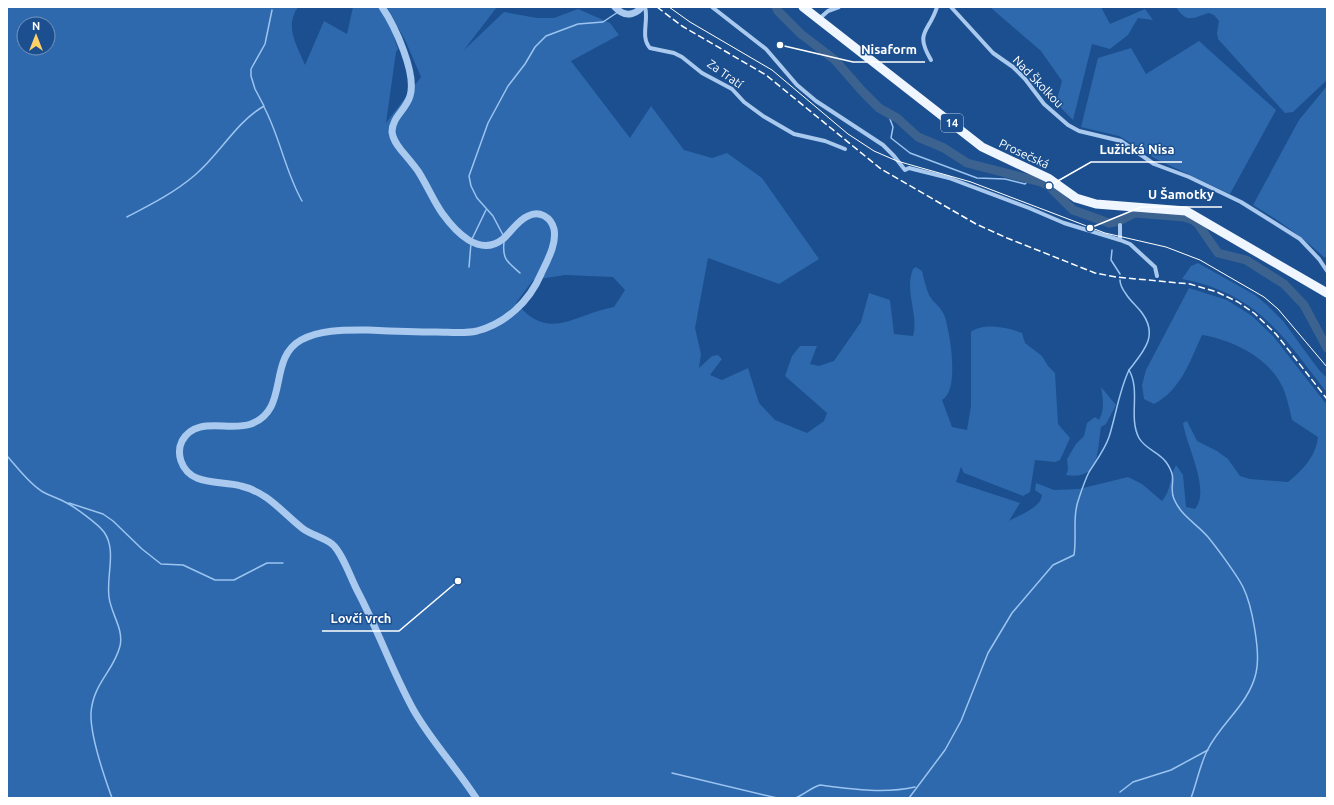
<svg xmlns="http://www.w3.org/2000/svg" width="1334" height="805" viewBox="0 0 1334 805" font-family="Ubuntu,sans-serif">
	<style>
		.green { fill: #2e69ad; fill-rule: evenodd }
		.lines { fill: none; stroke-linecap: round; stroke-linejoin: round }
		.stream { stroke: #9cc4f0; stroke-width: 1.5 }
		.river { stroke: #3c6290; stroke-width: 9 }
		.minor { stroke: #a9c9ee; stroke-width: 4 }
		.tertiary { stroke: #a9c9ee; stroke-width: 7 }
		.primary { stroke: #f0f6ff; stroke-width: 9 }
		.tram { stroke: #fff; stroke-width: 1 }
		.rail { stroke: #fff; stroke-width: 1.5; stroke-dasharray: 7 3; stroke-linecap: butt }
		.labels { text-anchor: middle; stroke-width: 3; stroke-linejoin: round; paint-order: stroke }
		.shield { fill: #1b4f8f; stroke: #bbcadd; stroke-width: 1 }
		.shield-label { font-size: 11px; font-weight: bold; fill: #fff }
		.street-label { font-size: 12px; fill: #fff; stroke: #1b4f8f }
		.leader { fill: none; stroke: #fff; stroke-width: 1.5 }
		.callout-dot { fill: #fff; stroke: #1b4f8f; stroke-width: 1.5 }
		.callout-label { font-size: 13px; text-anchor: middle; font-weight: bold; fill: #fff; stroke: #1b4f8f; stroke-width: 3; stroke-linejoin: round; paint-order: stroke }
	</style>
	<rect width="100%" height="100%" fill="#1b4f8f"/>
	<g class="green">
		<path d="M 7,7 L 298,7 C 284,27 297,45 305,65 L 324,21 L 347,34 L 353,7 L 378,7 L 389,22 L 398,49 L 396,52 L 386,123 L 421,77 L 406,42 L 387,7 L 497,7 L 464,50 L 504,12 L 537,18 L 554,18 L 578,9 L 610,23 L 619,35 L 571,61 L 630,138 L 651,106 L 684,150 L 712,158 L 727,153 L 762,178 L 819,259 L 779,284 L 708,258 L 695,328 L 701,354 L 699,368 L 712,356 L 718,355 L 722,359 L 710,375 L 722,380 L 748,368 L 759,403 L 775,420 L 807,433 L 824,421 L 827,413 L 785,376 L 792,356 L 800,346 L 817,346 L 810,364 L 819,366 L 834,361 L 861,322 L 869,293 L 890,300 L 894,334 L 913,336 C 919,315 904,291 913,269 L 916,267 L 922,271 C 924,279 926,288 929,295 C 934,304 941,306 945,317 C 950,334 960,390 942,400 L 952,427 L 967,430 L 971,406 L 971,332 C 984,322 1009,328 1022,333 L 1025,343 L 1042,356 L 1048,366 L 1055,373 L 1058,424 L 1070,438 L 1060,460 L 1055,462 L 1035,460 L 1030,492 L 1023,496 L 964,473 L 961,467 L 956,482 L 1020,503 L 1009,521 C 1019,515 1041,508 1042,495 L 1035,490 L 1036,483 L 1054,490 L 1079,489 L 1128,477 L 1142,484 L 1162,501 C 1172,489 1169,478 1176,465 L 1183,475 L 1186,507 L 1195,509 C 1211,490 1186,445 1183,423 L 1187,421 L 1197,441 L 1217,451 L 1228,459 L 1240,476 L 1250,479 L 1288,482 C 1303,470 1316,456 1318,437 L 1292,420 C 1290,411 1288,402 1285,393 C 1274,360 1234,340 1202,335 C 1190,361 1181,390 1154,404 L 1144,399 L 1142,385 L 1146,370 L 1189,288 L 1227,300 L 1252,316 L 1273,336 L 1327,405 L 1327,798 L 7,798 ZM 24,24 L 48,24 L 48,48 L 24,48 ZM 565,275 L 613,277 L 625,290 L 614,307 C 574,314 550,343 516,303 L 533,280 Z"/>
		<path d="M 990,7 L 1101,7 L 1110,24 L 1145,9 L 1153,20 L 1138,18 L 1128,35 L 1110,49 L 1092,44 L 1073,120 L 1056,103 L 1062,81 L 1041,51 Z"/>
		<path d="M 1176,7 L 1327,7 L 1327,80 L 1293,112 L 1285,113 L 1218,39 L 1217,33 L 1219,21 L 1214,15 L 1209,13 C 1194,17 1187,25 1176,7 Z"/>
		<path d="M 1199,41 L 1276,110 L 1230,194 L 1156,159 L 1119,136 L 1081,127 L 1098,58 L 1131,48 L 1146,74 Z"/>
		<path d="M 1327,86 L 1327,256 L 1325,258 C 1302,237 1280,221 1253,205 L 1299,120 Z"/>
		<path d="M 1198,263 L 1255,295 L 1267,305 L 1283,321 L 1319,370 L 1327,378 L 1327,393 C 1283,336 1257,293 1182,279 L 1191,266 Z"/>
		<path d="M 1101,387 L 1116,405 L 1106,424 L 1101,427 C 1097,449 1101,481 1066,475 L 1068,470 L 1067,459 L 1076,444 L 1084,436 L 1087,423 L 1095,417 L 1099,420 C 1105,409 1103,399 1101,387 Z"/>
	</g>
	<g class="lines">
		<g class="stream">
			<path d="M 264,107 C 280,137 285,171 302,201"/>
			<path d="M 888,114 L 893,127 L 891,138 L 910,153 L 977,178 L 1005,179 L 1025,184 L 1029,179"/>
			<path d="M 127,217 C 150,205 174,193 195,175 C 220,154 235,123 264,106 L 255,89 L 251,76 L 251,69 L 265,44 L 272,10"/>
			<path d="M 503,235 L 493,216 L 477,198 L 471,186 L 469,176 L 488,123 L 508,86 L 525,64 L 535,47 L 546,36 L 578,24 L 603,22 L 618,12"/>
			<path d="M 472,239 L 486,210"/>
			<path d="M 504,242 C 502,260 508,262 520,273"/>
			<path d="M 1112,250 L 1111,260 L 1120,274"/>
			<path d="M 469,267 L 471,243"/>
			<path d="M 1120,280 C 1120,286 1123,290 1126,294 C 1131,302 1137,306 1142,313 C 1159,336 1143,352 1129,370 C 1141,391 1128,417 1139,438 C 1145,449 1159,452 1166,462 C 1179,480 1168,485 1174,499 C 1181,516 1197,524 1208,537 C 1217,548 1237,575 1243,587 C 1252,605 1261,653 1256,673 C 1249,704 1222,722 1208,749 C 1200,764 1197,782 1191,798"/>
			<path d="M 7,456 C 18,468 29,484 43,492 C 50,496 58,498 65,502 C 75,507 98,524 104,532 C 117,550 106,576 109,597 C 111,614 124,629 120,646 C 114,671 93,683 91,713 C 90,736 104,776 112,798"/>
			<path d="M 69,503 L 103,514 L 113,521 L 142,549 L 161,564 L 183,565 L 215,580 L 234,580 L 267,563 L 283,563"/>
			<path d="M 672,773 L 777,798"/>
			<path d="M 1120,792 L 1133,782 L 1171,770 L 1208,750"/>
			<path d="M 795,798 C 804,795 810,788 820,785 C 851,789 884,794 915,787"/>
			<path d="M 909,798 L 945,750 L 961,721 L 988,653 L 1012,613 L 1053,565 L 1074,555 C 1077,536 1072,517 1079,498 C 1082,489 1085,480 1089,472 C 1096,461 1105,449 1109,437 C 1116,415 1119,391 1129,370"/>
		</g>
		<path class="river" d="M 776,7 L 778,11 L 801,34 L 835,60 L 862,91 L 879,108 L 897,118 L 918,137 L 944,148 L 967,163 L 1041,182 L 1049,186 L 1073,210 L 1109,223 L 1119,221 L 1135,213 L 1184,217 L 1193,220 L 1198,224 L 1218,253 L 1246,260 L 1284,284 L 1304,305 L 1327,348"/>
		<g class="minor">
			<path d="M 645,7 C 649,20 640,37 650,48 L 674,53 L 682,57 L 702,73 L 732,89 L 744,102 L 763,116 L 794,134 L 825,141 L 845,149"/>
			<path d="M 712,7 L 766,49 L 797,85 L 816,101 L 883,145 L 894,156 L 905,170 L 909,168 L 949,178 L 1029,208 L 1064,223 L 1120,240 L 1130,244 L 1155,267 L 1157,276"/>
			<path d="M 951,7 L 993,53 L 1013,67 L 1025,79 L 1044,104 L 1068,125 L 1079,131 L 1121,141 L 1154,164 L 1189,177 L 1241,202 L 1300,239 L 1319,259 L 1327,271"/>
			<path d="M 819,19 L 828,11 L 839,7"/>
			<path d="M 931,60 C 914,31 929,33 937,7"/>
			<path d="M 1120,225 L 1120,240"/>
		</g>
		<g class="tertiary">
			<path d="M 382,7 C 395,26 417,74 410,96 C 406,110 392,117 392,132 C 393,140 397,145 401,150 C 407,157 413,164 418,171 C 427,185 433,200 442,213 C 455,231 479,258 503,239 C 511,232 518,220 528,216 C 539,210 551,217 554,229 C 557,244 547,261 541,274 C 529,302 506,323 477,331 C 464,334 449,332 436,332 C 413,332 390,331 368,330 C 346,330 321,329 301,340 C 267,359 290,410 251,424 C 229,432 196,415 182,441 C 179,447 179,455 181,461 C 190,487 220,480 241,486 C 267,492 282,512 302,528 C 311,535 323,537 332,544 C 342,552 351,579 358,592 C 378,630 392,671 413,709 C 431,741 456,767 476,798"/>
			<path d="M 615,7 C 623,16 633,17 642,7"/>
		</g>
		<path class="primary" d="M 803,7 L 982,147 L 1048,178 L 1076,198 L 1096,204 L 1186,211 L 1327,293"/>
		<path class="tram" d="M 669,7 L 690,22 L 772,70 L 848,134 L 874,151 L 897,161 L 971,182 L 1105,233 L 1166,247 L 1200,260 L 1264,297 L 1278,309 L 1327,367"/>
		<path class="rail" d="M 657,7 L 682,26 L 766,75 L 881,169 L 976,224 L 1007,238 L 1095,273 L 1116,277 L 1190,284 L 1217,292 L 1238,302 L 1254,313 L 1276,334 L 1327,399"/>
	</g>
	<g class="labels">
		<rect class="shield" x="941" y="114" width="22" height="18" rx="3"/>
		<g class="shield-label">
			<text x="952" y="127">14</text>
		</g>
		<g class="street-label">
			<text transform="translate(725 74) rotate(35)" y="4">Za Tratí</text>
			<text transform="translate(1038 82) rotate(46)" y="4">Nad Školkou</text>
			<text transform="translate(1024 154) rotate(25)" y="4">Prosečská</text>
		</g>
	</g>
	<path class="leader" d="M780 45L853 62H925M1049 186L1091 162H1182M1090 228L1141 207H1222M458 581L399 631H322"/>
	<g class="callout-dot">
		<circle cx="780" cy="45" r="4"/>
		<circle cx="1049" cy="186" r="4"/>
		<circle cx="1090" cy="228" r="4"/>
		<circle cx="458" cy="581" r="4"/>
	</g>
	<g class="callout-label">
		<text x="889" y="54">Nisaform</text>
		<text x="1137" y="154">Lužická Nisa</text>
		<text x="1181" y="199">U Šamotky</text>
		<text x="361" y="623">Lovčí vrch</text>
	</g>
	<rect width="1334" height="805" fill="none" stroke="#ffffff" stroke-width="16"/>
	<g transform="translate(36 36)"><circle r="19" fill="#1b4f8f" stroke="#7695bc"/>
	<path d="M0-3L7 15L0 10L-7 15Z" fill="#ffd166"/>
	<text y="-6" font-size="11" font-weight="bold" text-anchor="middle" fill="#ffffff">N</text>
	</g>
</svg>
